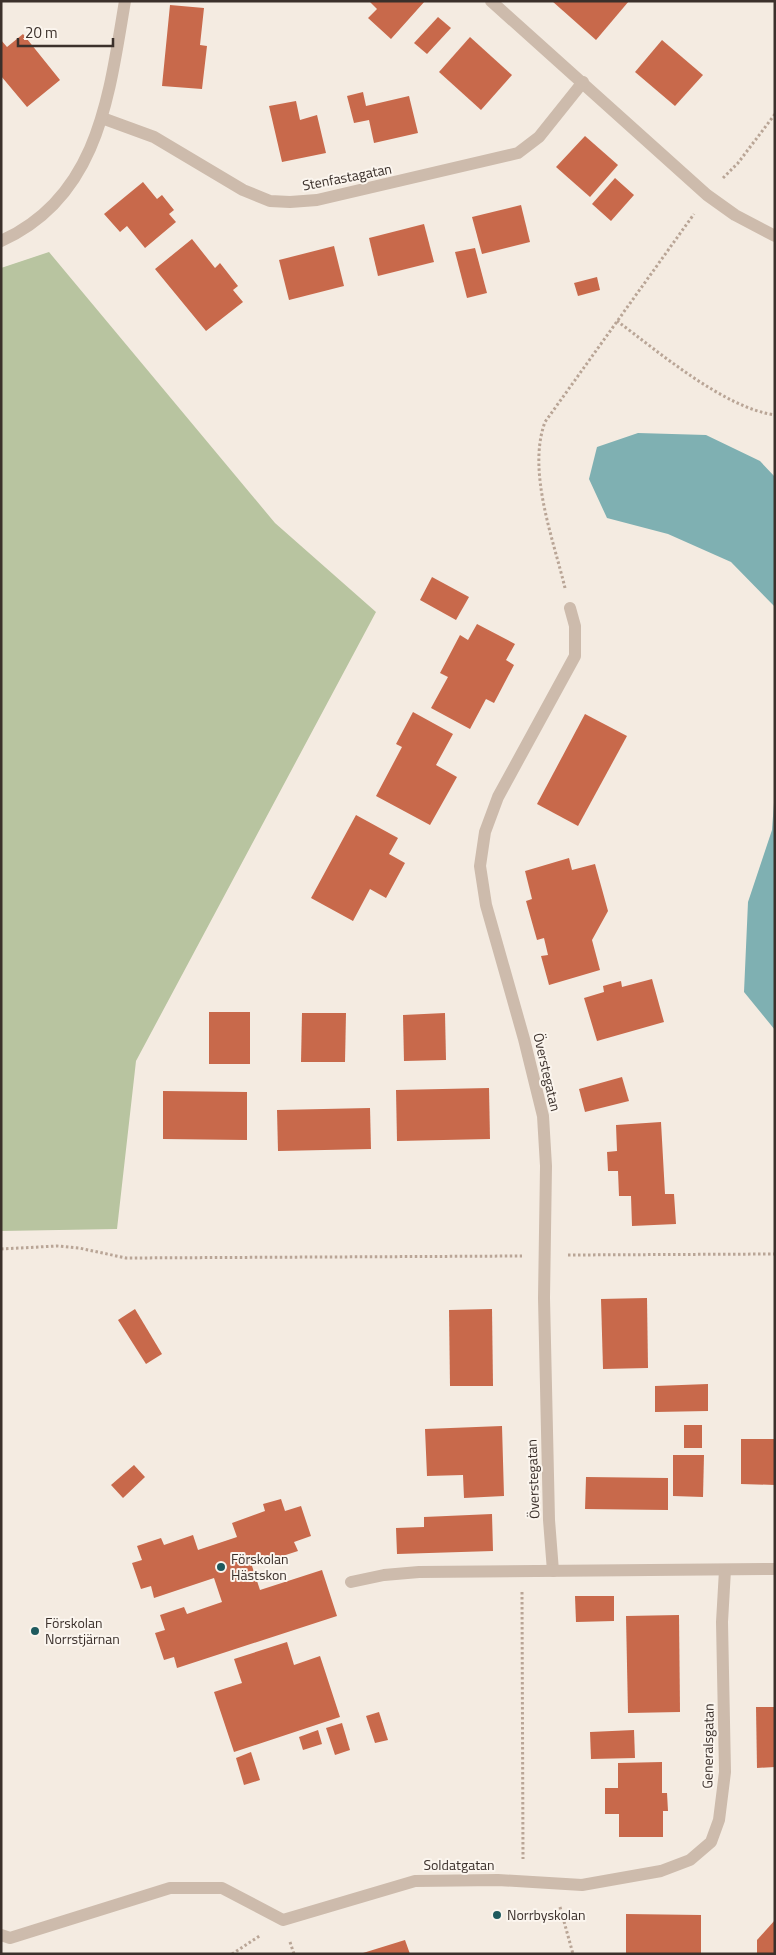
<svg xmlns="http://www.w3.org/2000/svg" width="776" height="1955" viewBox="0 0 776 1955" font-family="'Titillium Web',sans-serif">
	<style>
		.green { fill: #b8c4a0 }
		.water { fill: #7fb0b2 }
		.building { fill: #c8694b }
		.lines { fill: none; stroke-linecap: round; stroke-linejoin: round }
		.path { stroke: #b9a596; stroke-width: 3; stroke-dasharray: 2.5 2.5; stroke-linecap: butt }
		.minor { stroke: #cdbbac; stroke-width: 12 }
		.poi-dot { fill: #1f5a5e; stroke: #fbf5ee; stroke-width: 2 }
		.labels { text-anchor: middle; stroke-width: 4; stroke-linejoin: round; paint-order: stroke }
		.street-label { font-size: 14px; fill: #3b302b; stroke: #fbf5ee }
		.poi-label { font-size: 14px; fill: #3b302b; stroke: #fbf5ee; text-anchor: start }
	</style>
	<rect width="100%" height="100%" fill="#f4ebe1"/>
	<path class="green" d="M 49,252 L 275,523 L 376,612 L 136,1061 L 117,1229 L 1,1231 L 1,268 Z"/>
	<g class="water">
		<path d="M 638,433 L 706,435 L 760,461 L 775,477 L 775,607 L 731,562 L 668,534 L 607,518 L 589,479 L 597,447 Z"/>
		<path d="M 775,789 L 775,1030 L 744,992 L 748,902 L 772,830 Z"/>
	</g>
	<g class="building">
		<path d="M 369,1 L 425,1 L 391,39 L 368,18 L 377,9 Z"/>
		<path d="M 552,1 L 629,1 L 596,40 Z"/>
		<path d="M 170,5 L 204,8 L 200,45 L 207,46 L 202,89 L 162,86 Z"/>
		<path d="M 438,17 L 451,28 L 427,54 L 414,43 Z"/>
		<path d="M 23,34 L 60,80 L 27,107 L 1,76 L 1,40 L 7,47 Z"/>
		<path d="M 470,37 L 512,75 L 481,110 L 439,72 Z"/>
		<path d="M 662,40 L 703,75 L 675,106 L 635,72 Z"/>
		<path d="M 363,92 L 366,106 L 409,96 L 418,133 L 374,143 L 369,120 L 354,123 L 347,96 Z"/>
		<path d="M 296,101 L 300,120 L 317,115 L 326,153 L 282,162 L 269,106 Z"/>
		<path d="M 585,136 L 618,165 L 590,197 L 556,167 Z"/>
		<path d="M 615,178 L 634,195 L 611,221 L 592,204 Z"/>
		<path d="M 143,182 L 157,199 L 162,195 L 174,210 L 169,214 L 176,222 L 145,248 L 127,226 L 120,232 L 104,214 Z"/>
		<path d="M 521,205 L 530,242 L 482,254 L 472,217 Z"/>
		<path d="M 424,224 L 434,262 L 378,276 L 369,238 Z"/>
		<path d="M 192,239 L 215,268 L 220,263 L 238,286 L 233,290 L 243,302 L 206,331 L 155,269 Z"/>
		<path d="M 334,246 L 344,286 L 289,300 L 279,260 Z"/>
		<path d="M 475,248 L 487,293 L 467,298 L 455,252 Z"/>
		<path d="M 597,277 L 600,290 L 578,296 L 574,283 Z"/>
		<path d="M 432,577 L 469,597 L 456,620 L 420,600 Z"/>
		<path d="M 477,624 L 515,644 L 506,660 L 514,665 L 494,703 L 486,699 L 470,729 L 431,708 L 448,677 L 440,673 L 460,635 L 468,640 Z"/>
		<path d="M 413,712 L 453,734 L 436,765 L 457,777 L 430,825 L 376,796 L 402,747 L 396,744 Z"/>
		<path d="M 585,714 L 627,736 L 578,826 L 537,804 Z"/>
		<path d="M 356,815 L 398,838 L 389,854 L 405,863 L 386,898 L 370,889 L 353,921 L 311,898 Z"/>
		<path d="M 569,858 L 572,870 L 595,864 L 608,911 L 592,940 L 600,970 L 549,985 L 541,956 L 548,955 L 544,938 L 537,940 L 526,901 L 532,899 L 525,871 Z"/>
		<path d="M 652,979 L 664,1022 L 597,1041 L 584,998 L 604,992 L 603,986 L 621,981 L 622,987 Z"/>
		<rect x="209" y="1012" width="41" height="52"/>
		<path d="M 302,1013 L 346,1013 L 345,1062 L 301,1062 Z"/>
		<path d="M 445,1013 L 446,1060 L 404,1061 L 403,1015 Z"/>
		<path d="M 622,1077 L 629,1101 L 585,1112 L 579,1089 Z"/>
		<path d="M 489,1088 L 490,1139 L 397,1141 L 396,1090 Z"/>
		<path d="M 163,1091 L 247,1092 L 247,1140 L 163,1139 Z"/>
		<path d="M 370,1108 L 371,1149 L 278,1151 L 277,1110 Z"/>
		<path d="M 661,1122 L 665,1194 L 674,1194 L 676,1224 L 632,1226 L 631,1196 L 619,1196 L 618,1171 L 608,1171 L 607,1152 L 617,1151 L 616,1125 Z"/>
		<path d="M 647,1298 L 648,1368 L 603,1369 L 601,1299 Z"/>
		<path d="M 135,1309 L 162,1354 L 146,1364 L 118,1320 Z"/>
		<path d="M 492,1309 L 493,1386 L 450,1386 L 449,1310 Z"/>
		<path d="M 708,1384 L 708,1411 L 655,1412 L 655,1386 Z"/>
		<rect x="684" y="1425" width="18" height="23"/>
		<path d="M 502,1426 L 504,1496 L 464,1498 L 463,1475 L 427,1476 L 425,1429 Z"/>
		<path d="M 741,1439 L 775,1439 L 775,1485 L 741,1484 Z"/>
		<path d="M 673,1455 L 704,1455 L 703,1497 L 673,1496 Z"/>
		<path d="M 134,1465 L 145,1477 L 123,1498 L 111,1485 Z"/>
		<path d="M 586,1477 L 668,1478 L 668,1510 L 585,1509 Z"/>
		<path d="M 281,1499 L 285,1511 L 301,1506 L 311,1536 L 294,1542 L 298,1551 L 252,1566 L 260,1590 L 322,1570 L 337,1616 L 177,1668 L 174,1657 L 164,1660 L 155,1633 L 165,1630 L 160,1615 L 184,1607 L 187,1614 L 222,1602 L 214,1578 L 154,1598 L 151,1586 L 141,1589 L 132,1563 L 142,1560 L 137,1546 L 161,1538 L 164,1545 L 193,1535 L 198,1550 L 237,1537 L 232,1523 L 265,1511 L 263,1504 Z"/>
		<path d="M 492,1514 L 493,1551 L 397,1554 L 396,1528 L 424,1527 L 424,1517 Z"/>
		<path d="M 575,1596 L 614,1596 L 614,1621 L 576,1622 Z"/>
		<path d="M 679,1615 L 680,1712 L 628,1713 L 626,1616 Z"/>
		<path d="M 287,1642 L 294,1665 L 320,1656 L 340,1717 L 234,1752 L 214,1692 L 242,1683 L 234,1659 Z"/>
		<path d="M 756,1707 L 775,1707 L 775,1767 L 757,1768 Z"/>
		<path d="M 379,1712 L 388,1740 L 375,1743 L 366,1716 Z"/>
		<path d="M 342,1723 L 350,1750 L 335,1755 L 326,1728 Z"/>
		<path d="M 318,1730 L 322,1744 L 303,1750 L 299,1737 Z"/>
		<path d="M 634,1730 L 635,1758 L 591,1759 L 590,1732 Z"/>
		<path d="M 251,1752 L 260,1780 L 244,1785 L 236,1758 Z"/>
		<path d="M 662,1762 L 662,1793 L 667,1793 L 668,1811 L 663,1811 L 663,1837 L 619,1837 L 619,1814 L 605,1814 L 605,1788 L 618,1788 L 618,1763 Z"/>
		<path d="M 626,1914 L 701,1915 L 701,1954 L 626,1954 Z"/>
		<path d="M 775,1920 L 775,1954 L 757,1954 L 757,1940 Z"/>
		<path d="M 405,1940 L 410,1954 L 363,1954 L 363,1953 Z"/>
	</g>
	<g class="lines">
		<g class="path">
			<path d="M 723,178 L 738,163 L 775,114"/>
			<path d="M 617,321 C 659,352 724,408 775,415"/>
			<path d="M 565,588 C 553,538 527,471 545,422 L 694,214"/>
			<path d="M 1,1249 L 57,1246 L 79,1248 L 126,1258 L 522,1256"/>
			<path d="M 568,1255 L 775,1254"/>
			<path d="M 522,1592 L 523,1859"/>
			<path d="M 560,1907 L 573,1954"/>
			<path d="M 290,1942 L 294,1954"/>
			<path d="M 232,1954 L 261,1935"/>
		</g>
		<g class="minor">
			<path d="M 491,1 L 707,195 L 735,215 L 775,236"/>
			<path d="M 102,118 L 154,137 L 243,190 L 270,201 L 290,202 L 317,200 L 518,153 L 539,137 L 583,82"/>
			<path d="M 1,241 C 99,197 109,95 125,1"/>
			<path d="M 553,1571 L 549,1520 L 544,1298 L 546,1166 L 543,1116 L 524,1039 L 486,905 L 480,866 L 485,832 L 498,797 L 575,656 L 575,626 L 570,608"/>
			<path d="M 351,1582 L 384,1575 L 419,1572 L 775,1569"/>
			<path d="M 1,1935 L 10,1938 L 170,1888 L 222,1888 L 283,1920 L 415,1881 L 498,1880 L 582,1885 L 661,1871 L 690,1860 L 711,1842 L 719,1820 L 725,1772 L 722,1622 L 725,1570"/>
		</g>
	</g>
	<g class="poi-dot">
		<circle cx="221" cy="1567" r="5"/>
		<circle cx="35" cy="1631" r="5"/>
		<circle cx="497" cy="1915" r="5"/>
	</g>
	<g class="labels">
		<g class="street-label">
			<text transform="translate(347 177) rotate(-11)" y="5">Stenfastagatan</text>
			<text transform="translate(547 1072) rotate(77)" y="5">Överstegatan</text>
			<text transform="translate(533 1479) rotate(-92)" y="5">Överstegatan</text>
			<text transform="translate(708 1746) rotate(-89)" y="5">Generalsgatan</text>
			<text x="459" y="1870">Soldatgatan</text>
		</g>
		<g class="poi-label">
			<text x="231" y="1564">Förskolan<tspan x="231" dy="16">Hästskon</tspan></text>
			<text x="45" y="1628">Förskolan<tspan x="45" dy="16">Norrstjärnan</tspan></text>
			<text x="507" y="1920">Norrbyskolan</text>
		</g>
	</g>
	<rect width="776" height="1955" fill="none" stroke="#3b302b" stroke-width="5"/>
	<path d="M18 38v8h95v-8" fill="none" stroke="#3b302b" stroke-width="2.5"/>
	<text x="25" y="38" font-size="15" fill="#3b302b" stroke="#fbf5ee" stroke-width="4" paint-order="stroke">20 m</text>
</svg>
